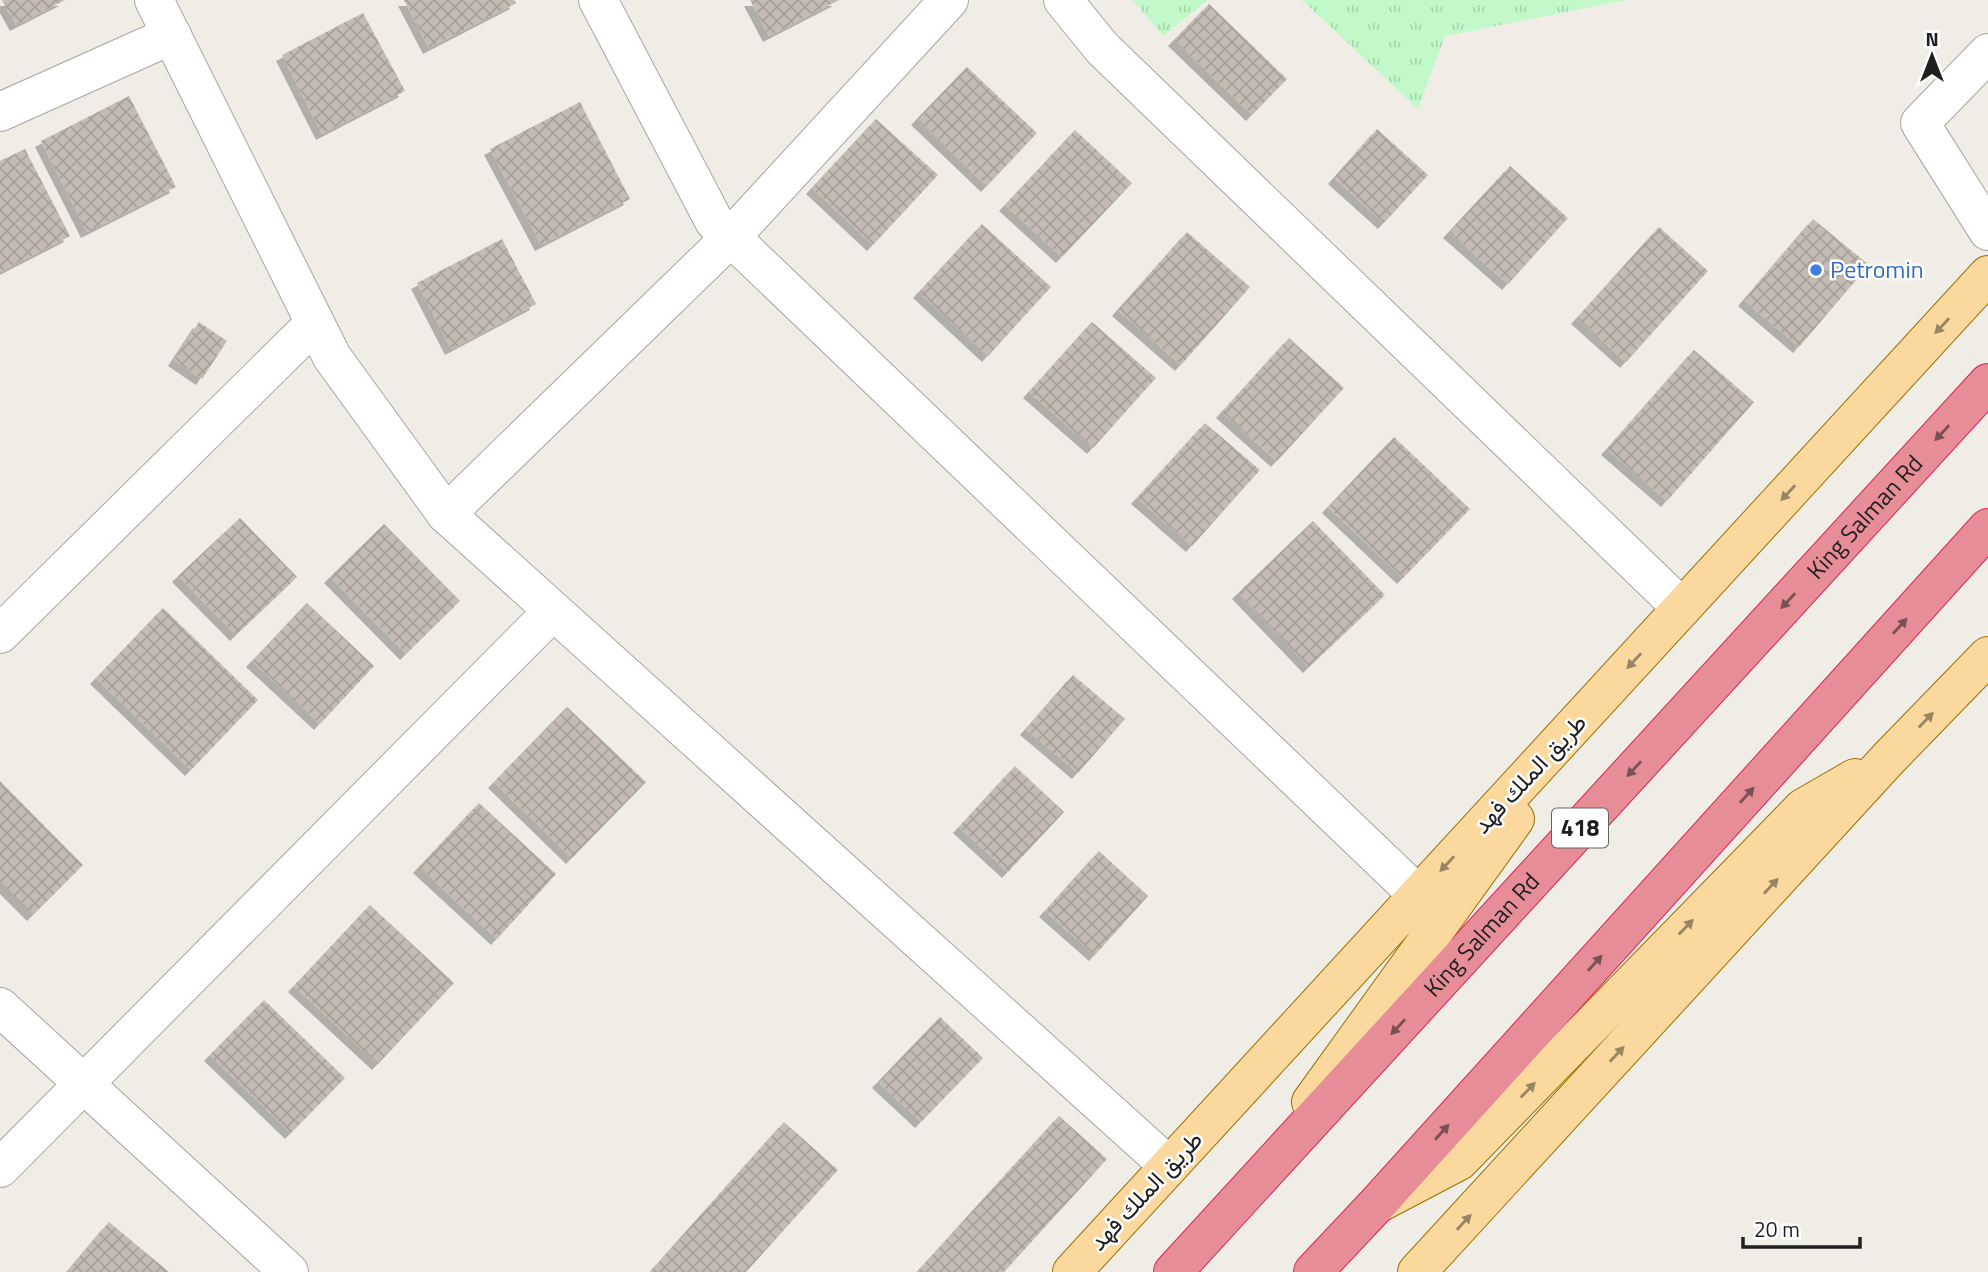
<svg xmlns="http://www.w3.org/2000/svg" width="1988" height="1272" viewBox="0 0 1988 1272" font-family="'Titillium Web',Vazirmatn,sans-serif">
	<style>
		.park { fill: url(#park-tufts) }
		.building { fill: url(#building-cross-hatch); filter: url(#shadow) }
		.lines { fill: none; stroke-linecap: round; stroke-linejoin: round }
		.minor-casing { stroke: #a6a6a6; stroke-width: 40 }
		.major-casing { stroke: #997101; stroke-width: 40 }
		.highway-casing { stroke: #da2557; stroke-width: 40 }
		.minor { stroke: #fff; stroke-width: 38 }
		.major { stroke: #fbd99e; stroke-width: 38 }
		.highway { stroke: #e68d97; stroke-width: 38 }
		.oneway { fill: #988565 }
		.oneway2 { fill: #795055 }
		.shop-dot { fill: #3f7fe0; stroke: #fff; stroke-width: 2.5 }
		.labels { text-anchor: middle; stroke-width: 5; stroke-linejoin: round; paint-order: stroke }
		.shield { fill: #fff; stroke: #626262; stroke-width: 2 }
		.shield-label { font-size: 23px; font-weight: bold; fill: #1f1f1f }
		.shop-label { font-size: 24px; fill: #366cbe; stroke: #fff; text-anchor: start }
		.street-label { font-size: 24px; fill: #1f1f1f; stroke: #fff }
	</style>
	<defs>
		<pattern id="park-tufts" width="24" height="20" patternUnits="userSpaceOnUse" patternTransform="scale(1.75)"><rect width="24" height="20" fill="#c2f9ca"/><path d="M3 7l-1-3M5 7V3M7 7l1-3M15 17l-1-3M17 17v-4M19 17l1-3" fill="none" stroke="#a6d5ad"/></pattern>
		<pattern id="building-cross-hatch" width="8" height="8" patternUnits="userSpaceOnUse" patternTransform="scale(1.75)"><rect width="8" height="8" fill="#c4bcb4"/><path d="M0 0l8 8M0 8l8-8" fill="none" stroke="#a8a19a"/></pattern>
		<filter id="shadow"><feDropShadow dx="-6" dy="6" stdDeviation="0" flood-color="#0004"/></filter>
	</defs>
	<rect width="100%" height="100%" fill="#efede5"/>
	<g class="park">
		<path d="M 1133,0 L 1208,0 L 1163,36 Z"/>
		<path d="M 1302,0 L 1627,0 L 1445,36 L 1418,109 Z"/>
	</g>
	<g class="building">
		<path d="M 2,0 L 65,0 L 16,25 Z"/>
		<path d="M 404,0 L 514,0 L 516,3 L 429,48 Z"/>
		<path d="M 750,0 L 839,0 L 769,36 Z"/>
		<path d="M 1209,4 L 1287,79 L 1252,115 L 1174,40 Z"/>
		<path d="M 363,13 L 405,91 L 322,134 L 282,55 Z"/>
		<path d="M 967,67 L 1037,133 L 987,186 L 917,119 Z"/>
		<path d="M 129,96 L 176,187 L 87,232 L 41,141 Z"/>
		<path d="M 580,102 L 630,199 L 541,245 L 490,149 Z"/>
		<path d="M 876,119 L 938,175 L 873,245 L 812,188 Z"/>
		<path d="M 1377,129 L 1428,175 L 1384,223 L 1334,178 Z"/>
		<path d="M 1075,130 L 1132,183 L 1062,257 L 1005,205 Z"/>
		<path d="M 25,149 L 70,236 L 0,272 L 0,161 Z"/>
		<path d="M 1510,166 L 1568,218 L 1508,284 L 1449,232 Z"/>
		<path d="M 1813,219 L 1869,265 L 1799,347 L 1744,300 Z"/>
		<path d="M 982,224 L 1051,287 L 988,356 L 919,292 Z"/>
		<path d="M 1659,227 L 1708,271 L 1626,362 L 1577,318 Z"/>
		<path d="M 1187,232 L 1250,287 L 1181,365 L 1118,310 Z"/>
		<path d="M 502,239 L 536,304 L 451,349 L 417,283 Z"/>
		<path d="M 199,322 L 227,341 L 202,379 L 174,360 Z"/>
		<path d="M 1092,322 L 1156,378 L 1093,448 L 1029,392 Z"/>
		<path d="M 1289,338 L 1344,388 L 1277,461 L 1222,412 Z"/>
		<path d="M 1694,350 L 1754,402 L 1667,501 L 1607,449 Z"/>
		<path d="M 1205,423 L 1260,470 L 1192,546 L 1137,498 Z"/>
		<path d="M 1394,437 L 1470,509 L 1403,578 L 1328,507 Z"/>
		<path d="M 240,518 L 297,577 L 236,635 L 178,576 Z"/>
		<path d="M 1313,521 L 1385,595 L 1309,667 L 1238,593 Z"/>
		<path d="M 384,524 L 460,601 L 406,654 L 330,577 Z"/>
		<path d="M 307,603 L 374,666 L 320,724 L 252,661 Z"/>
		<path d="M 163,608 L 258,700 L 191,770 L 96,678 Z"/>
		<path d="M 1073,675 L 1125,719 L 1078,773 L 1026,729 Z"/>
		<path d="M 567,707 L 646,782 L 572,858 L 494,782 Z"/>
		<path d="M 1015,766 L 1064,812 L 1008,872 L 959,827 Z"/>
		<path d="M 0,781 L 83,865 L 33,915 L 0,882 Z"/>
		<path d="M 479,803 L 556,874 L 497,939 L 419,867 Z"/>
		<path d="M 1099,851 L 1148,896 L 1095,955 L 1045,911 Z"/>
		<path d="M 370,905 L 454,983 L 378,1064 L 294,986 Z"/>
		<path d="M 264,1000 L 345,1078 L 291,1133 L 210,1055 Z"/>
		<path d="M 940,1017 L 983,1058 L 921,1122 L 878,1082 Z"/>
		<path d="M 1059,1116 L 1107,1159 L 1004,1272 L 917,1272 Z"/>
		<path d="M 784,1122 L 838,1170 L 746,1272 L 650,1272 Z"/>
		<path d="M 109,1222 L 169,1272 L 67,1272 Z"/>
	</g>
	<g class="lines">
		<defs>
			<g id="minor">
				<path d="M 154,0 L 332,357 L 446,514 L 1169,1166"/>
				<path d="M 598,0 L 714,221 L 1418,895"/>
				<path d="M 1063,0 L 1102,48 L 1682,608"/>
				<path d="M 1988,53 L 1920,123 L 1988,231"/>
				<path d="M 0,112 L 172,35"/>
				<path d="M 446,514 L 731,237 L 949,0"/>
				<path d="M 0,634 L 315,323"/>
				<path d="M 0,1007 L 289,1272"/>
				<path d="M 0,1168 L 553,611"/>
			</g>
			<g id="major">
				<path d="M 1311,1102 L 1515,819"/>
				<path d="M 1379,1203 L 1459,1161 L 1803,808 L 1855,778"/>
				<path d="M 1072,1272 L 1988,275"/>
				<path d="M 1417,1272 L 1889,758 L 1988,656"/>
			</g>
			<g id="highway">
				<path id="s1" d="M 1173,1272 L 1988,383"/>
				<path d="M 1313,1272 L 1377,1204 L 1988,528"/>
			</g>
		</defs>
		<use href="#minor" class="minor-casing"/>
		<use href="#major" class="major-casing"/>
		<use href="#highway" class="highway-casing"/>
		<use href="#minor" class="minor"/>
		<use href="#major" class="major"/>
		<use href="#highway" class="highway"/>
	</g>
	<defs><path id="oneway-solid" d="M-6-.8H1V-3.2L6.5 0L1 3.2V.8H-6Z" transform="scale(1.75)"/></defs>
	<g class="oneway">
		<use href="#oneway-solid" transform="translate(1942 326) rotate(133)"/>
		<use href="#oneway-solid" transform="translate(1788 493) rotate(133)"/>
		<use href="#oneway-solid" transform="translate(1634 661) rotate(133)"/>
		<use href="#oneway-solid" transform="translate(1926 720) rotate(-46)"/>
		<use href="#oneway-solid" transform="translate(1447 864) rotate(133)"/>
		<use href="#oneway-solid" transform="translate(1771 886) rotate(-47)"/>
		<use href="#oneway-solid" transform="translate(1686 927) rotate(-46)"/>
		<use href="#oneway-solid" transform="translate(1617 1054) rotate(-47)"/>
		<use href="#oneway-solid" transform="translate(1528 1090) rotate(-46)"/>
		<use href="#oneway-solid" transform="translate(1464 1222) rotate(-47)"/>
	</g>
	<g class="oneway2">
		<use href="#oneway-solid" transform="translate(1942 433) rotate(133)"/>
		<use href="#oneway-solid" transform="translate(1788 601) rotate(133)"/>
		<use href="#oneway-solid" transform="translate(1900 626) rotate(-48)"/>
		<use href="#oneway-solid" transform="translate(1634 769) rotate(133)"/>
		<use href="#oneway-solid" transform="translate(1747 795) rotate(-48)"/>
		<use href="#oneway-solid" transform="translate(1595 963) rotate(-48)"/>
		<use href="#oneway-solid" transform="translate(1398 1027) rotate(133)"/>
		<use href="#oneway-solid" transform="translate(1442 1132) rotate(-48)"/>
	</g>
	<circle class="shop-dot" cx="1816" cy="270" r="7"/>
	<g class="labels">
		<rect class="shield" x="1552" y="808.5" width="56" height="39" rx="5"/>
		<g class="shield-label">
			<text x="1580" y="836">418</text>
		</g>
		<g class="shop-label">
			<text x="1830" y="278">Petromin</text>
		</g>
		<g class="street-label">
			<text dy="8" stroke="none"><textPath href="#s1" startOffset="1024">King Salman Rd</textPath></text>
			<text transform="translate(1530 774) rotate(-47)" y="8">طريق الملك فهد</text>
			<text dy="8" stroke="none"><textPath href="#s1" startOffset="457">King Salman Rd</textPath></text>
			<text transform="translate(1146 1191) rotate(-47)" y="8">طريق الملك فهد</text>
		</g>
	</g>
	<g transform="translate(1932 56)" stroke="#ffffff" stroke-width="5" paint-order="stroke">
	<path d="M0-5L12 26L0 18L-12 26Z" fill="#1f1f1f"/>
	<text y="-10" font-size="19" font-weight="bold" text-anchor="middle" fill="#1f1f1f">N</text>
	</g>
	<path d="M1743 1237v10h117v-10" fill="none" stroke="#1f1f1f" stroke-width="3.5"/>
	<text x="1754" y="1237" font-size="21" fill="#1f1f1f" stroke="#ffffff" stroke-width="5" paint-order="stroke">20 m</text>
</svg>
